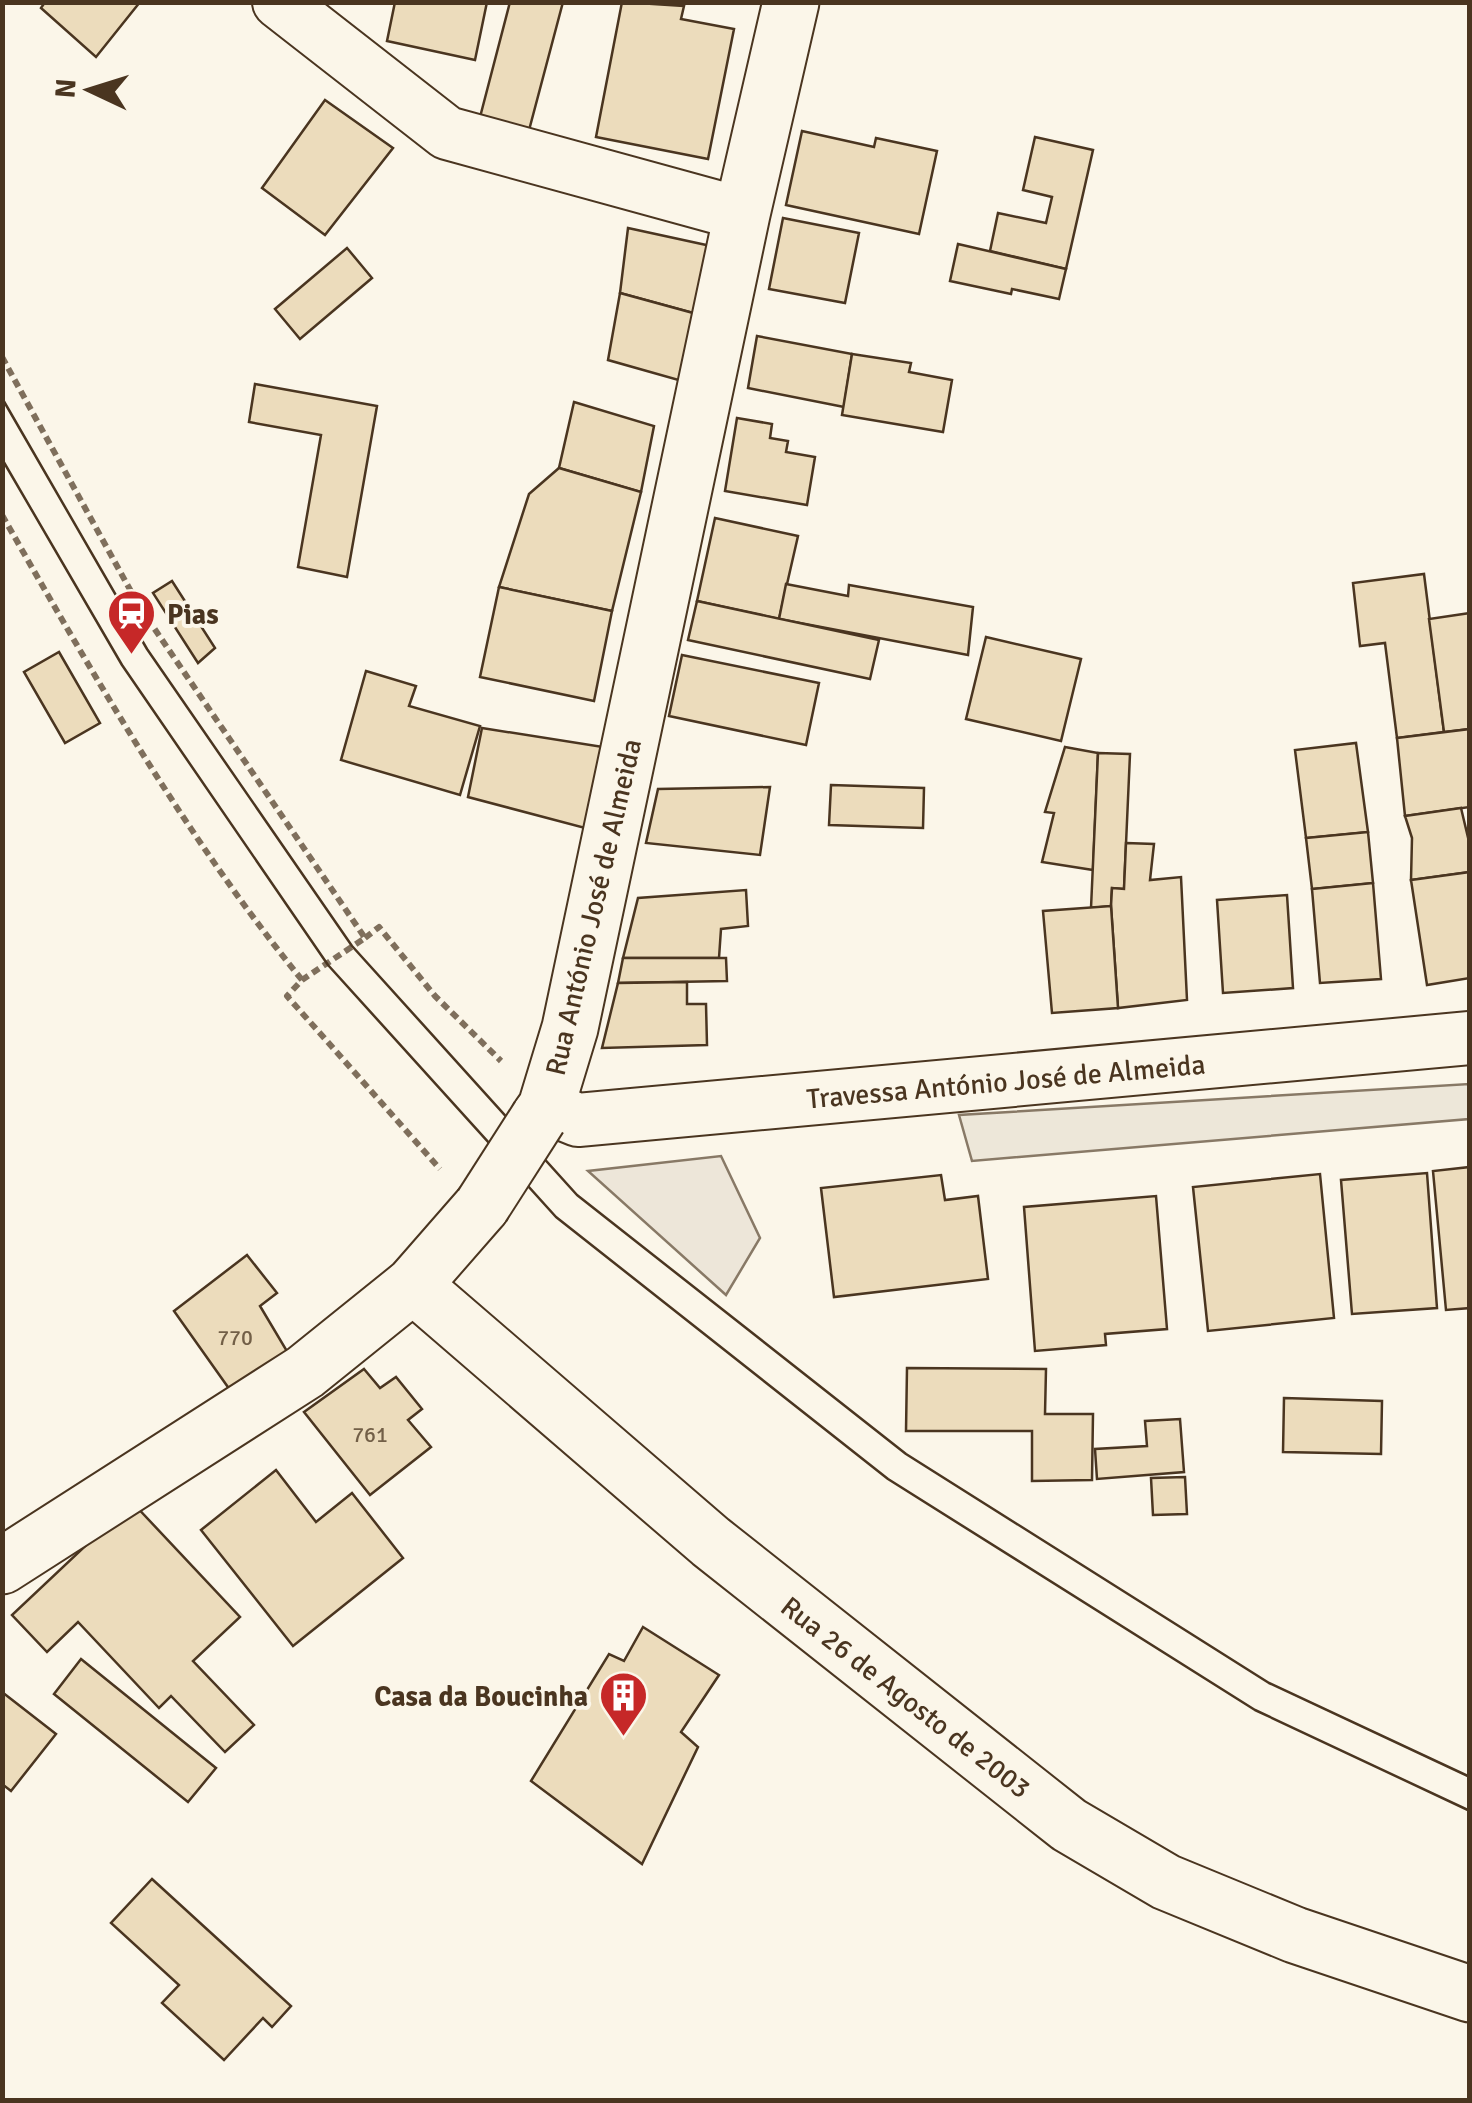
<svg xmlns="http://www.w3.org/2000/svg" width="1472" height="2103" viewBox="0 0 1472 2103" font-family="Signika,sans-serif">
	<style>
		.green { fill: #ede6d9; stroke: #887966; stroke-width: 2.5 }
		.parking { fill: #ede7d9; stroke: #887966; stroke-width: 2.5 }
		.building { fill: #ecdcbc; stroke: #4a3520; stroke-width: 2.5 }
		.lines { fill: none; stroke-linecap: round; stroke-linejoin: round }
		.minor-casing { stroke: #4a3520; stroke-width: 56 }
		.secondary-casing { stroke: #4a3520; stroke-width: 59 }
		.path { stroke: #7f6f5c; stroke-width: 6; stroke-dasharray: 8 5; stroke-linecap: butt }
		.minor { stroke: #fbf6e9; stroke-width: 52 }
		.secondary { stroke: #fbf6e9; stroke-width: 55 }
		.tram { stroke: #4a3520; stroke-width: 2.5 }
		.secondary-bridge-casing { stroke: #4a3520; stroke-width: 59; stroke-linecap: butt }
		.secondary-bridge { stroke: #fbf6e9; stroke-width: 55 }
		.labels { text-anchor: middle; stroke-width: 8; stroke-linejoin: round; paint-order: stroke }
		.number-label { font-size: 22px; fill: #725f47 }
		.poi-label { font-size: 28px; font-weight: bold; fill: #4a3520; stroke: #fbf6e9; text-anchor: start }
		.street-label { font-size: 28px; fill: #4a3520; stroke: #fbf6e9 }
	</style>
	<rect width="100%" height="100%" fill="#fbf6e9"/>
	<path class="green" d="M 721,1156 L 760,1238 L 726,1295 L 588,1171 Z"/>
	<path class="parking" d="M 1469,1084 L 1469,1119 L 972,1161 L 959,1115 Z"/>
	<g class="building">
		<path d="M 45,2 L 140,2 L 96,57 L 41,8 Z"/>
		<path d="M 395,2 L 487,2 L 475,60 L 387,41 Z"/>
		<path d="M 510,2 L 563,2 L 528,134 L 479,121 Z"/>
		<path d="M 622,2 L 684,6 L 681,19 L 734,29 L 708,159 L 596,137 Z"/>
		<path d="M 325,100 L 393,148 L 325,235 L 262,188 Z"/>
		<path d="M 802,131 L 874,147 L 876,138 L 937,151 L 919,234 L 786,205 Z"/>
		<path d="M 1035,137 L 1093,150 L 1066,269 L 990,251 L 998,213 L 1046,223 L 1052,197 L 1023,190 Z"/>
		<path d="M 783,218 L 859,233 L 845,303 L 769,289 Z"/>
		<path d="M 628,228 L 720,248 L 704,316 L 620,293 Z"/>
		<path d="M 958,244 L 1066,269 L 1059,299 L 1012,289 L 1011,294 L 950,281 Z"/>
		<path d="M 347,248 L 372,278 L 300,339 L 275,309 Z"/>
		<path d="M 620,293 L 704,316 L 689,383 L 608,360 Z"/>
		<path d="M 757,336 L 852,354 L 844,407 L 748,388 Z"/>
		<path d="M 852,354 L 911,363 L 909,372 L 952,380 L 943,432 L 842,415 Z"/>
		<path d="M 255,384 L 377,406 L 347,577 L 298,567 L 321,435 L 249,422 Z"/>
		<path d="M 574,402 L 654,426 L 641,492 L 559,468 Z"/>
		<path d="M 737,418 L 772,424 L 770,438 L 788,441 L 786,452 L 815,457 L 807,505 L 725,491 Z"/>
		<path d="M 559,468 L 641,492 L 612,611 L 499,587 L 529,494 Z"/>
		<path d="M 715,518 L 798,536 L 779,619 L 697,601 Z"/>
		<path d="M 1424,574 L 1444,732 L 1397,738 L 1385,643 L 1360,646 L 1353,583 Z"/>
		<path d="M 172,581 L 215,648 L 198,663 L 153,593 Z"/>
		<path d="M 786,584 L 848,596 L 849,585 L 973,607 L 968,655 L 779,619 Z"/>
		<path d="M 499,587 L 612,611 L 594,701 L 480,677 Z"/>
		<path d="M 697,601 L 879,640 L 870,679 L 688,640 Z"/>
		<path d="M 1470,613 L 1470,729 L 1444,732 L 1429,619 Z"/>
		<path d="M 986,637 L 1081,659 L 1061,741 L 966,719 Z"/>
		<path d="M 59,652 L 100,723 L 65,743 L 24,672 Z"/>
		<path d="M 682,655 L 819,683 L 806,745 L 669,716 Z"/>
		<path d="M 366,671 L 416,686 L 409,706 L 480,726 L 460,795 L 341,760 Z"/>
		<path d="M 482,728 L 603,747 L 585,828 L 468,797 Z"/>
		<path d="M 1470,729 L 1470,807 L 1405,816 L 1397,738 Z"/>
		<path d="M 1356,743 L 1368,832 L 1306,838 L 1295,750 Z"/>
		<path d="M 1065,747 L 1098,753 L 1093,870 L 1042,862 L 1054,813 L 1045,812 Z"/>
		<path d="M 1098,753 L 1130,754 L 1124,889 L 1112,888 L 1111,906 L 1091,908 Z"/>
		<path d="M 831,785 L 924,788 L 923,828 L 829,825 Z"/>
		<path d="M 770,787 L 760,855 L 646,843 L 658,789 Z"/>
		<path d="M 1461,808 L 1470,846 L 1470,872 L 1411,880 L 1412,838 L 1405,816 Z"/>
		<path d="M 1368,832 L 1373,883 L 1312,889 L 1306,838 Z"/>
		<path d="M 1126,843 L 1154,844 L 1150,880 L 1181,877 L 1187,1000 L 1118,1008 L 1111,906 L 1112,888 L 1124,889 Z"/>
		<path d="M 1470,872 L 1470,978 L 1427,985 L 1411,880 Z"/>
		<path d="M 1373,883 L 1381,979 L 1320,983 L 1312,889 Z"/>
		<path d="M 746,890 L 748,926 L 721,929 L 719,958 L 623,958 L 638,898 Z"/>
		<path d="M 1287,895 L 1293,988 L 1223,993 L 1217,900 Z"/>
		<path d="M 1111,906 L 1118,1008 L 1052,1013 L 1043,911 Z"/>
		<path d="M 623,958 L 726,958 L 727,981 L 618,983 Z"/>
		<path d="M 687,982 L 687,1004 L 706,1004 L 707,1045 L 602,1048 L 618,983 Z"/>
		<path d="M 1470,1167 L 1470,1308 L 1446,1310 L 1433,1171 Z"/>
		<path d="M 1427,1173 L 1437,1308 L 1352,1314 L 1341,1180 Z"/>
		<path d="M 1320,1174 L 1334,1318 L 1208,1331 L 1193,1187 Z"/>
		<path d="M 941,1175 L 945,1200 L 978,1196 L 988,1279 L 834,1297 L 821,1188 Z"/>
		<path d="M 1156,1196 L 1167,1329 L 1105,1334 L 1106,1345 L 1035,1351 L 1024,1207 Z"/>
		<path d="M 247,1255 L 277,1293 L 260,1306 L 294,1363 L 235,1397 L 174,1311 Z"/>
		<path d="M 907,1368 L 1046,1369 L 1045,1414 L 1093,1414 L 1092,1480 L 1032,1481 L 1032,1431 L 906,1431 Z"/>
		<path d="M 364,1369 L 380,1388 L 396,1377 L 422,1409 L 408,1420 L 431,1447 L 370,1495 L 304,1412 Z"/>
		<path d="M 1284,1398 L 1382,1401 L 1381,1454 L 1283,1452 Z"/>
		<path d="M 1180,1419 L 1184,1472 L 1097,1479 L 1095,1449 L 1147,1446 L 1145,1421 Z"/>
		<path d="M 276,1470 L 316,1522 L 352,1493 L 403,1558 L 293,1646 L 201,1530 Z"/>
		<path d="M 1185,1477 L 1187,1514 L 1153,1515 L 1151,1478 Z"/>
		<path d="M 132,1502 L 240,1617 L 193,1661 L 254,1725 L 225,1752 L 171,1696 L 159,1708 L 78,1622 L 47,1652 L 12,1615 Z"/>
		<path d="M 643,1627 L 719,1675 L 681,1732 L 698,1747 L 642,1864 L 531,1781 L 609,1654 L 624,1661 Z"/>
		<path d="M 81,1659 L 216,1768 L 188,1802 L 54,1694 Z"/>
		<path d="M 2,1692 L 56,1734 L 11,1791 L 2,1784 Z"/>
		<path d="M 152,1879 L 291,2006 L 272,2027 L 263,2018 L 224,2060 L 162,2003 L 179,1985 L 111,1923 Z"/>
	</g>
	<g class="lines">
		<defs>
			<g id="minor">
				<path d="M 279,2 L 447,133 L 742,214"/>
				<path d="M 546,1107 L 578,1120 L 1470,1038"/>
			</g>
			<g id="secondary">
				<path d="M 539,1117 L 546,1107 L 570,1028 L 742,214 L 791,2"/>
				<path d="M 413,1285 L 711,1542 L 1069,1825 L 1166,1882 L 1295,1935 L 1470,1994"/>
				<path d="M 2,1566 L 305,1372 L 413,1285 L 482,1206"/>
			</g>
		</defs>
		<use href="#minor" class="minor-casing"/>
		<use href="#secondary" class="secondary-casing"/>
		<g class="path">
			<path d="M 2,357 L 139,606 L 365,938 L 302,980 L 287,996 L 440,1169"/>
			<path d="M 2,515 C 94,676 185,836 302,980"/>
			<path d="M 365,938 L 379,927 L 435,996 L 501,1061"/>
		</g>
		<use href="#minor" class="minor"/>
		<use href="#secondary" class="secondary"/>
		<g class="tram">
			<path d="M 2,398 L 147,649 L 352,946 L 577,1195 L 906,1454 L 1269,1683 L 1470,1777"/>
			<path d="M 2,459 L 122,665 L 328,965 L 556,1217 L 888,1479 L 1255,1710 L 1470,1811"/>
		</g>
		<defs>
			<path id="secondary-bridge" d="M 482,1206 L 539,1117"/>
		</defs>
		<use href="#secondary-bridge" class="secondary-bridge-casing"/>
		<use href="#secondary-bridge" class="secondary-bridge"/>
	</g>
	<defs>
		<symbol id="station-pin" viewBox="-11 -11 22 30"><path d="M0 17L-7.5 6A9.5 9.5 0 1 1 7.5 6Z" fill="#c62828" stroke="#fbf6e9"/><path d="M-3-6H3Q5-6 5-4V2Q5 4 3 4L4.5 6H3L1.5 4h-3L-3 6H-4.5L-3 4Q-5 4-5 2V-4Q-5-6-3-6ZM-3.5-4v3h7v-3ZM-3.5 1v1.5H-2V1ZM2 1v1.5H3.5V1Z" fill="#fff"/></symbol>
		<symbol id="building-pin" viewBox="-11 -11 22 30"><path d="M0 17L-7.5 6A9.5 9.5 0 1 1 7.5 6Z" fill="#c62828" stroke="#fbf6e9"/><path d="M-4-6H4V6H1V3H-1V6H-4ZM-2.5-4.3h1.7v1.8h-1.7ZM.8-4.3h1.7v1.8H.8ZM-2.5-1h1.7V.8h-1.7ZM.8-1h1.7V.8H.8Z" fill="#fff"/></symbol>
	</defs>
	<g fill-rule="evenodd">
		<use href="#station-pin" x="104" y="586" width="55" height="75"/>
		<use href="#building-pin" x="596" y="1668" width="55" height="75"/>
	</g>
	<g class="labels">
		<g class="number-label">
			<text x="235" y="1345">770</text>
			<text x="370" y="1442">761</text>
		</g>
		<g class="poi-label">
			<text x="167" y="624">Pias</text>
			<text x="588" y="1706" text-anchor="end">Casa da Boucinha</text>
		</g>
		<g class="street-label">
			<text transform="translate(593 907) rotate(-77)" y="10">Rua António José de Almeida</text>
			<text transform="translate(1006 1081) rotate(-5)" y="10">Travessa António José de Almeida</text>
			<text transform="translate(906 1697) rotate(38)" y="10">Rua 26 de Agosto de 2003</text>
		</g>
	</g>
	<rect width="1472" height="2103" fill="none" stroke="#4a3520" stroke-width="10"/>
	<g transform="translate(90 90) rotate(274)" stroke="#fbf6e9" stroke-width="8" paint-order="stroke">
	<path d="M0-8L18 38L0 25L-18 38Z" fill="#4a3520"/>
	<text y="-15" font-size="28" font-weight="bold" text-anchor="middle" fill="#4a3520">N</text>
	</g>
</svg>
